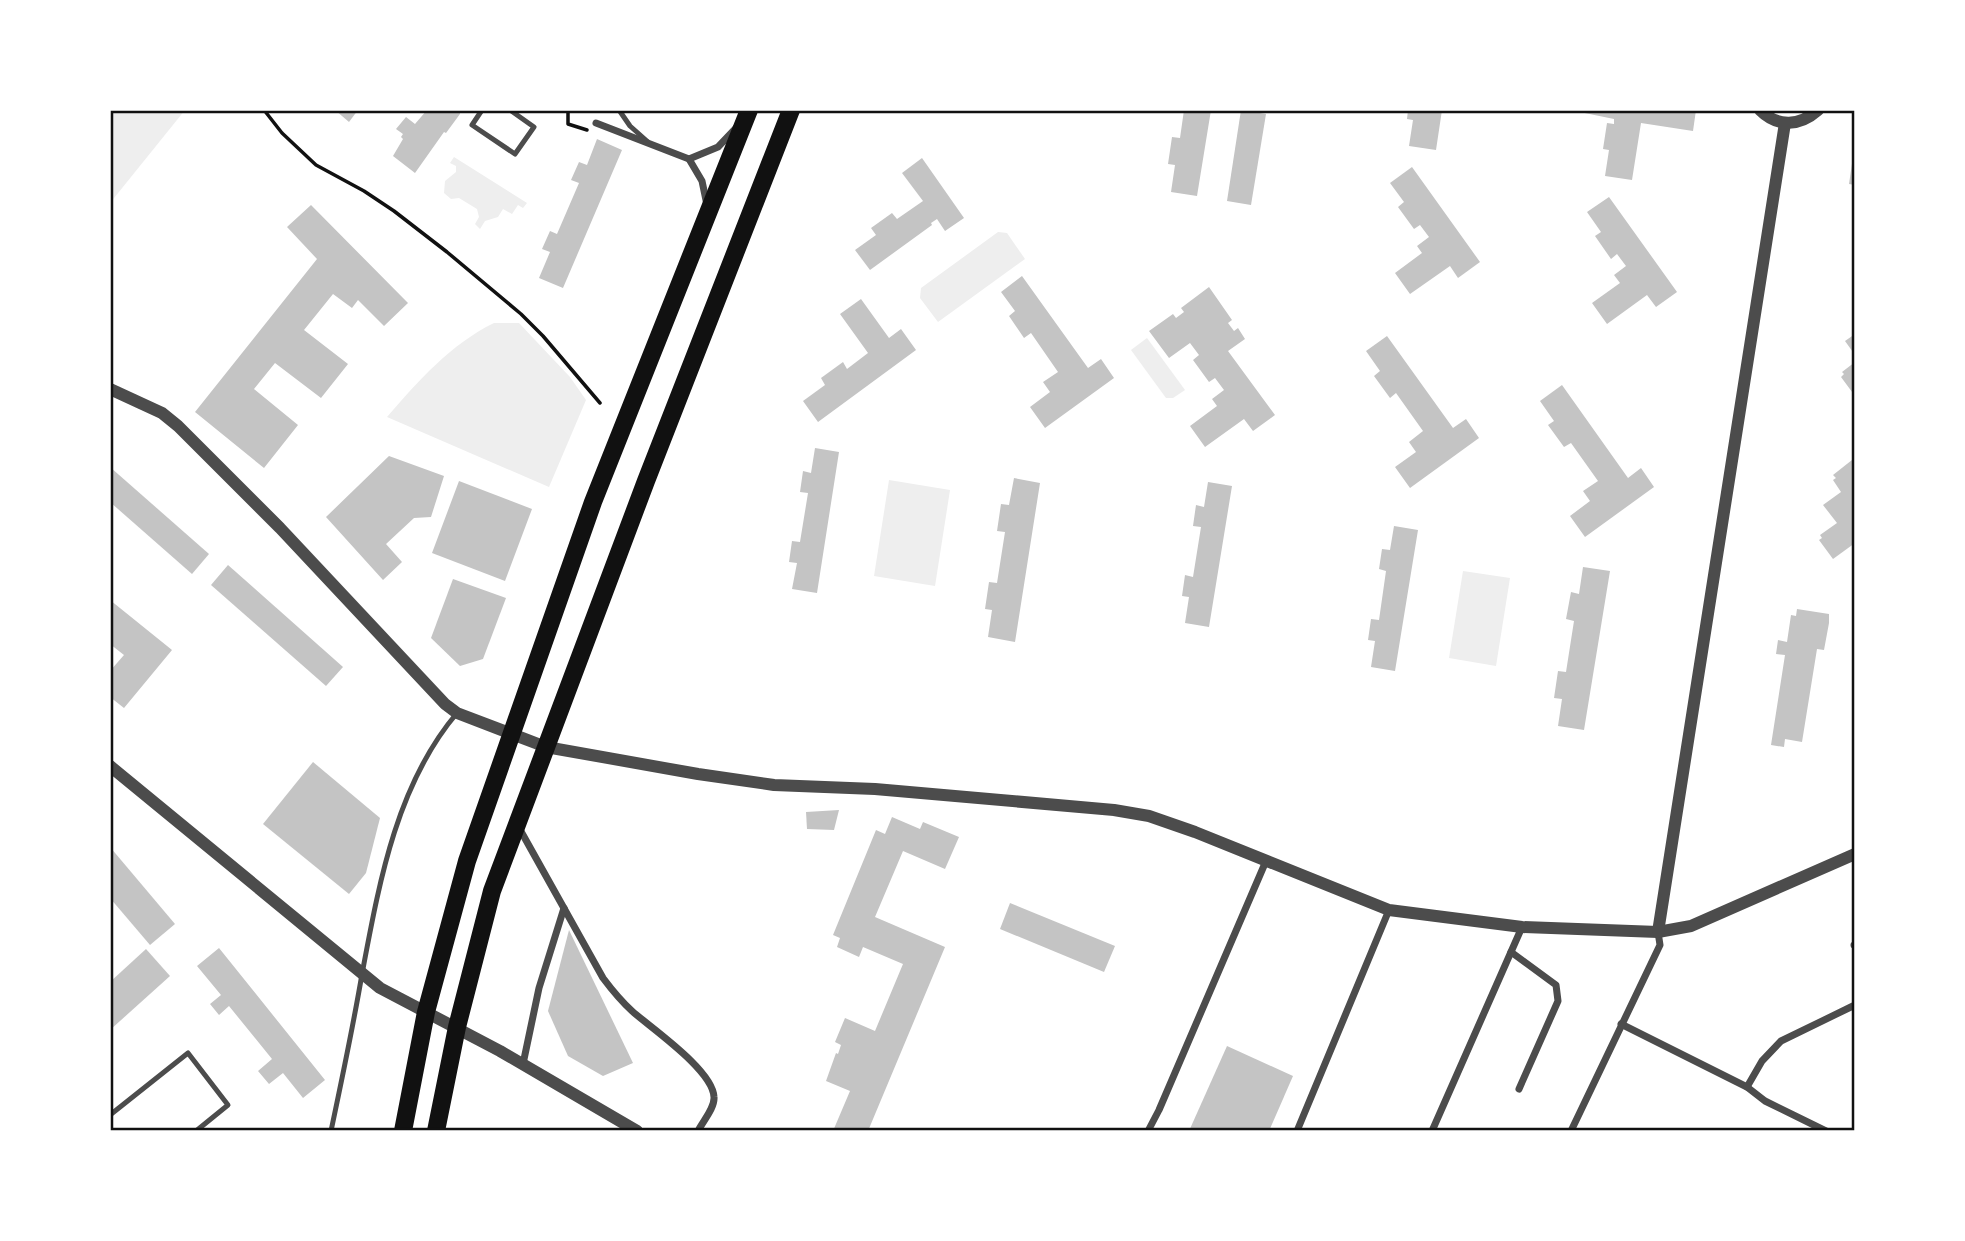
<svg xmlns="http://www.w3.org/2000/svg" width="1965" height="1241" viewBox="0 0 1965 1241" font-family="Barlow,sans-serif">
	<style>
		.green { fill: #eee }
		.building { fill: #c4c4c4 }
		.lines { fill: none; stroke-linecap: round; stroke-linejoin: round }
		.path { stroke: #111; stroke-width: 3.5 }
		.service { stroke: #4c4c4c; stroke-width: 5 }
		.minor { stroke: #4c4c4c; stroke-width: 7 }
		.tertiary { stroke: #4c4c4c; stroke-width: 12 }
		.primary { stroke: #111; stroke-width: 18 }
		.neatline { fill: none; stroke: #111; stroke-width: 2.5 }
	</style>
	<rect width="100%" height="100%" fill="#fff"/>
	<g class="green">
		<path d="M 110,110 L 185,110 L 110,203 Z"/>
		<path d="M 454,157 L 527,203 L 523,208 L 518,205 L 512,214 L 503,209 L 498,217 L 485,221 L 480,229 L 475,224 L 479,217 L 477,209 L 459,198 L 451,199 L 444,193 L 445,181 L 456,172 L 456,166 L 450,163 Z"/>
		<path d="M 998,232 L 1007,233 L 1025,259 L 938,322 L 920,298 L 921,288 Z"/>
		<path d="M 494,323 L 519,323 L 570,377 L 586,400 L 549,487 L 387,417 C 418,381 451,344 494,323 Z"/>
		<path d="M 1147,338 L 1185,390 L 1173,398 L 1166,398 L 1131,350 Z"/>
		<path d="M 889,480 L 950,490 L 935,586 L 874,576 Z"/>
		<path d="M 1463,571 L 1510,578 L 1496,666 L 1449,658 Z"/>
	</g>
	<g class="building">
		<path d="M 335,110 L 358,110 L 349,122 Z"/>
		<path d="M 427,110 L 460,110 L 460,114 L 446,133 L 444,132 L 415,173 L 393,156 L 403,139 L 401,137 L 403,134 L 396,129 L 406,117 L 415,124 Z"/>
		<path d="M 1184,110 L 1211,110 L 1197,196 L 1171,192 L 1175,165 L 1168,164 L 1172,137 L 1180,138 Z"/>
		<path d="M 1241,110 L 1266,114 L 1251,205 L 1227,201 Z"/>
		<path d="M 1408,110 L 1442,110 L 1436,150 L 1409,146 L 1413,120 L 1407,119 Z"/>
		<path d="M 1570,110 L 1696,110 L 1693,131 L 1641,123 L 1632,180 L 1605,176 L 1609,150 L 1603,149 L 1607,123 L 1614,124 L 1614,119 Z"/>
		<path d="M 597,139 L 622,150 L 563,288 L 539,278 L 550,252 L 542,249 L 550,231 L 557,234 L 579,183 L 571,180 L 579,162 L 587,165 Z"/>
		<path d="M 1853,157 L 1855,157 L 1855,185 L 1849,184 Z"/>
		<path d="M 922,158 L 964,218 L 945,231 L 937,219 L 931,223 L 932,225 L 870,270 L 855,250 L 876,235 L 871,228 L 892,213 L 897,219 L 923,201 L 902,173 Z"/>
		<path d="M 1412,167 L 1480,262 L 1458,278 L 1450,266 L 1410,294 L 1395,273 L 1422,253 L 1417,246 L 1429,237 L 1420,225 L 1414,229 L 1398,207 L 1404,202 L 1390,183 Z"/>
		<path d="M 1609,197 L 1677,292 L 1656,307 L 1647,295 L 1607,324 L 1592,303 L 1620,283 L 1614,275 L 1626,266 L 1617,254 L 1611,259 L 1595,236 L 1601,232 L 1587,212 Z"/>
		<path d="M 311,205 L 408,303 L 384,326 L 358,300 L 352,308 L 333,294 L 304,330 L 348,364 L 321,398 L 275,363 L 254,389 L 298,425 L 264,468 L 195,412 L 317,259 L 287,227 Z"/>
		<path d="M 1022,276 L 1088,368 L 1101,359 L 1114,378 L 1045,428 L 1030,407 L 1050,392 L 1043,382 L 1058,372 L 1031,333 L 1024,338 L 1009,316 L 1015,311 L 1001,292 Z"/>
		<path d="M 1209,287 L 1232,320 L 1228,323 L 1234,331 L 1238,328 L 1245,339 L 1228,351 L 1275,415 L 1253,431 L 1244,419 L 1205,447 L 1190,426 L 1217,406 L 1212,399 L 1224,390 L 1215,378 L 1209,382 L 1193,360 L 1199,355 L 1190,343 L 1169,358 L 1149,331 L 1173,314 L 1176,318 L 1184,312 L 1181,308 Z"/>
		<path d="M 861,299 L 889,338 L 901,329 L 916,350 L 818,422 L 803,401 L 825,385 L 821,378 L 843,362 L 847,369 L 868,353 L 840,314 Z"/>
		<path d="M 1855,334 L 1855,355 L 1845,341 Z"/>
		<path d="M 1387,336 L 1453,428 L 1466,419 L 1479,438 L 1410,488 L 1395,467 L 1416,452 L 1409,442 L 1423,431 L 1396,393 L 1390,398 L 1374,376 L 1380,371 L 1366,351 Z"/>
		<path d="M 1855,362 L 1855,396 L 1841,377 L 1844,374 L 1842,372 Z"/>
		<path d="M 1562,385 L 1628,478 L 1641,468 L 1654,487 L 1585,537 L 1570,516 L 1590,501 L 1583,491 L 1598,481 L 1571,443 L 1564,447 L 1548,425 L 1554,421 L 1540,401 Z"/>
		<path d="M 815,448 L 839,452 L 817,593 L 792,589 L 797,563 L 789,562 L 792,541 L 800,542 L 808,493 L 800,492 L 803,471 L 811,473 Z"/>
		<path d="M 389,456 L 444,476 L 431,517 L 414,518 L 386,544 L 402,562 L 383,580 L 326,517 Z"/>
		<path d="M 1852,460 L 1855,464 L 1855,543 L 1833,559 L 1819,540 L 1822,538 L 1820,535 L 1837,523 L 1823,505 L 1841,492 L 1833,480 L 1836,478 L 1833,475 Z"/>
		<path d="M 110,467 L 209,554 L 192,574 L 110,502 Z"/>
		<path d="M 1014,478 L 1040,483 L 1015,642 L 988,637 L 992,610 L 985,609 L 989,582 L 997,583 L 1005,532 L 997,531 L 1001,504 L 1009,505 Z"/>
		<path d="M 459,481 L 532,509 L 505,581 L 432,553 Z"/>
		<path d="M 1208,482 L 1232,486 L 1209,627 L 1185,623 L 1189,597 L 1182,596 L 1185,575 L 1193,577 L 1201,527 L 1193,526 L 1196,505 L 1204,507 Z"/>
		<path d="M 1394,526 L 1418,530 L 1395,671 L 1371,667 L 1375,641 L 1368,640 L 1371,619 L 1379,620 L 1386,571 L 1379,569 L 1382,549 L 1390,550 Z"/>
		<path d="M 228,565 L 343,667 L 326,686 L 211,585 Z"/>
		<path d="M 1583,567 L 1610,571 L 1584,730 L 1558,726 L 1562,699 L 1554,698 L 1558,671 L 1566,672 L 1574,621 L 1566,619 L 1571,592 L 1579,594 Z"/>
		<path d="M 453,579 L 506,598 L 483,659 L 460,666 L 431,638 Z"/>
		<path d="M 110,600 L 172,650 L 124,708 L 110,697 L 110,671 L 124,655 L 110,644 Z"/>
		<path d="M 1797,609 L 1829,614 L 1829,623 L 1824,650 L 1817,649 L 1802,742 L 1785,739 L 1784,747 L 1771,745 L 1785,655 L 1776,654 L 1778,640 L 1787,642 L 1791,615 L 1796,616 Z"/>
		<path d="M 313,762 L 380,818 L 366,873 L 349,894 L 263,824 Z"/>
		<path d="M 839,810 L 834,830 L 807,829 L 806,812 Z"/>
		<path d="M 892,817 L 920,829 L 923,822 L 959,837 L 945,869 L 903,851 L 875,917 L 945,947 L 868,1131 L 833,1131 L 850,1091 L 826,1081 L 836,1053 L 838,1054 L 841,1045 L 835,1042 L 845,1018 L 875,1031 L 903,964 L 863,947 L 859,957 L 837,947 L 840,938 L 833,935 L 876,830 L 885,834 Z"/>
		<path d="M 110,847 L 175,924 L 150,945 L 110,898 Z"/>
		<path d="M 1010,903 L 1115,946 L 1104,972 L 1000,929 Z"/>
		<path d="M 569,930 L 633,1063 L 603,1076 L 568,1056 L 548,1011 Z"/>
		<path d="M 219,948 L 325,1080 L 303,1098 L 283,1073 L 269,1084 L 258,1071 L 272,1059 L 229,1006 L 219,1015 L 210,1004 L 221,995 L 197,966 Z"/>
		<path d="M 146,949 L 170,976 L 110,1030 L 110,982 Z"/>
		<path d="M 1227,1046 L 1293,1076 L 1269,1131 L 1189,1131 Z"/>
	</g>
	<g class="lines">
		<g class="path">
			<path d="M 264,110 L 282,133 L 316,165 L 364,191 L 394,211 L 447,252 L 521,314 L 543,336 L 600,403"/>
			<path d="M 568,110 L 568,124 L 587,130"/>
		</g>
		<g class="service">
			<path d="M 482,110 L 472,125 L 515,154 L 534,127 L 510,110"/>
			<path d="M 619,110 L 630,126 L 648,142"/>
			<path d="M 110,1115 L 188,1053 L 228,1105 L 196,1131"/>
			<path d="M 331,1131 C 342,1079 353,1027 362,974 C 379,884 396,785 457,713"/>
		</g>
		<g class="minor">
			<path d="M 596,123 L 689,159 L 702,181 L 707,205"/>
			<path d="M 689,159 L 718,147 L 737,127"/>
			<path d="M 518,826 L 603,978 C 612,990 621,1001 632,1011 C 651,1028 713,1070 714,1097 C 715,1108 703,1121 698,1131"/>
			<path d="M 1854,945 L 1855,945"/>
			<path d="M 1511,952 L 1556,985 L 1558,1001 L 1519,1089"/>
			<path d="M 1621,1024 L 1747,1087 L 1765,1101 L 1826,1131"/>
			<path d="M 523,1064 L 539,988 L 564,908"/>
			<path d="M 1747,1087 L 1762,1061 L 1781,1041 L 1855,1005"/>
			<path d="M 1148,1131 L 1159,1110 L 1266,861"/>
			<path d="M 1297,1131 L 1389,910"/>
			<path d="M 1432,1131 L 1522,927"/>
			<path d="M 1571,1131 L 1660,945 L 1658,932"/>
		</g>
		<g class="tertiary">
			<path d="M 1760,110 C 1778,128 1800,126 1818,110"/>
			<path d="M 110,389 L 162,413 L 178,426 L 280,528 L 445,704 L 457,713 L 546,747 L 698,774 L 774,785 L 875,789 L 1114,810 L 1149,816 L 1195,832 L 1389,910 L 1522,927 L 1658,932 L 1691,926 L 1855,854"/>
			<path d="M 110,766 L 380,988 L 500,1051 L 637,1131"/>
			<path d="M 1658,932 L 1785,123"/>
		</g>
		<g class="primary">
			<path d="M 403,1131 L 426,1012 L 467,861 L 593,502 L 749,110"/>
			<path d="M 436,1131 L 457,1027 L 492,891 L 646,481 L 791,110"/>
		</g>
	</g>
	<rect width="1965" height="1241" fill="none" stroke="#ffffff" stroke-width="224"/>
	<rect x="112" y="112" width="1741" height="1017" class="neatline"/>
</svg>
